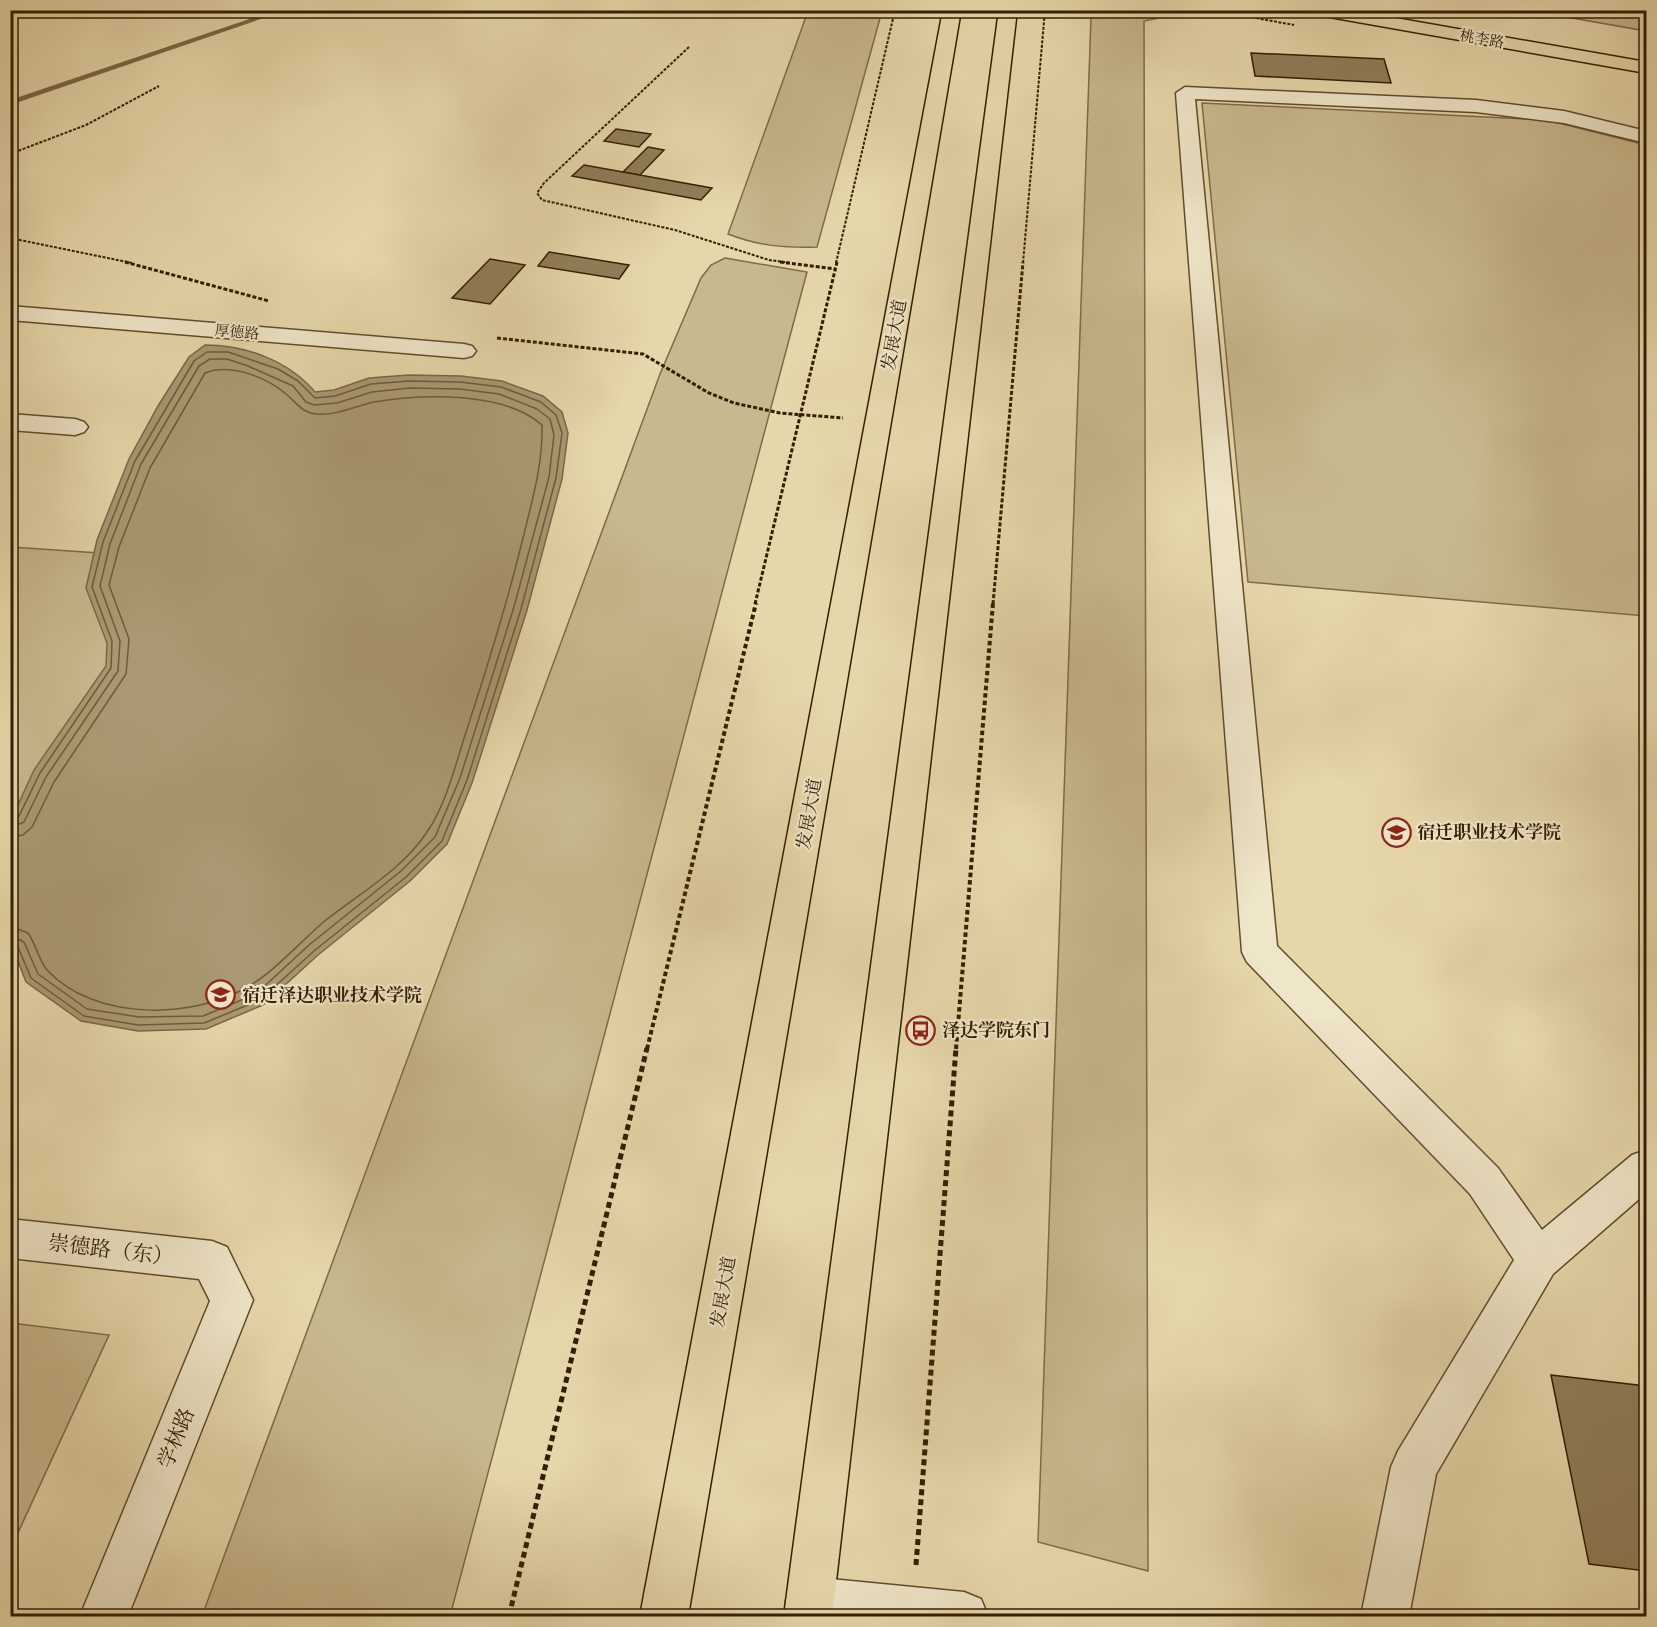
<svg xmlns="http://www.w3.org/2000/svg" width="1657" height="1627" viewBox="0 0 1657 1627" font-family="Alegreya,'Noto Serif SC',serif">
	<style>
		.green { fill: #c8b88d; stroke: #7e6b48; stroke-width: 1.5 }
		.water { fill: #a99871; stroke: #7a6745; stroke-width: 1.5 }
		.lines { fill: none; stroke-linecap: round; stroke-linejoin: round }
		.shore { stroke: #6e5b3a; stroke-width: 1.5 }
		.stream { fill: #7a6745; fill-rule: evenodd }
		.building { fill: #907e59; stroke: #331e02; stroke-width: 1.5 }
		.minor-casing { stroke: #604c2c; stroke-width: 3 }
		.major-casing { stroke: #331e02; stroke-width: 3 }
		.path-far3 { stroke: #331e02; stroke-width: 2; stroke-dasharray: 3 1.5; stroke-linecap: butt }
		.path-far2 { stroke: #331e02; stroke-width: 3; stroke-dasharray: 4 2; stroke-linecap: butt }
		.path-far1 { stroke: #331e02; stroke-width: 4; stroke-dasharray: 4.5 3; stroke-linecap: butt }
		.path { stroke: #331e02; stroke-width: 5; stroke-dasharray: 6 4; stroke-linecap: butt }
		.minor { fill: #efe5c8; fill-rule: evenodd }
		.major { fill: #e6d7aa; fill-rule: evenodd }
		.labels { text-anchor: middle; stroke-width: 4.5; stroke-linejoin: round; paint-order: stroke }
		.far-street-label { font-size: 15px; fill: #331e02; stroke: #efe5c8 }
		.street-label { font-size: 18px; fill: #331e02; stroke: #efe5c8 }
		.poi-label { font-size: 18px; font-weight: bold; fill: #331e02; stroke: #efe5c8; text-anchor: start }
		.near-street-label { font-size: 21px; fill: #331e02; stroke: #efe5c8 }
	</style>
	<rect width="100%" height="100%" fill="#e6d7aa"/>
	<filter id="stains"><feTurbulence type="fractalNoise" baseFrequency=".00333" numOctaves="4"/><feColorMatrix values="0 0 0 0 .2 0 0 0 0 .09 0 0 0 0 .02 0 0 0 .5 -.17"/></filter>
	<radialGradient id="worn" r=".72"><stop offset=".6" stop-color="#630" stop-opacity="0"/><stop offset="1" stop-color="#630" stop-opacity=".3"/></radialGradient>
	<g class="green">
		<path d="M 808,11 L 882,11 L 817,247 C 785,248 758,246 728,234 Z"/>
		<path d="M 1098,11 L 1193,11 L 1144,21 L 1148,1571 L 1038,1542 L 1091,17 Z"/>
		<path d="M 1528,11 L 1646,11 L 1646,31 L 1538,12 Z"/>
		<path d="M 1202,103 L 1547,120 L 1646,145 L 1646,616 L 1248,582 Z"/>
		<path d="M 725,258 L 807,272 L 450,1616 L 202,1616 L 660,374 L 701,278 L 711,265 Z"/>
		<path d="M 11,547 L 202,560 L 11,882 Z"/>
		<path d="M 11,1323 L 109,1335 L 11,1548 L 10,1323 Z"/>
	</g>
	<path class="water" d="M 205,345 C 246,345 289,361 315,392 L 334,390 L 369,378 L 409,375 L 461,376 L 502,381 L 543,396 L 562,412 L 568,433 L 562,479 L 527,610 L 472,783 L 447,844 L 410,881 L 318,955 L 263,1005 L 206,1029 L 138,1031 L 81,1021 L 26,982 L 11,943 L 11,820 L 34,770 L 106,666 L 107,643 L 86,588 L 97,540 L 129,459 L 158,406 L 189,357 Z"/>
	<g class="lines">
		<g class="shore">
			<path d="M 10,821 L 18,818 L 40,773 L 111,668 L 112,641 L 92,587 L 103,542 L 135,461 L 194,361 L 207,352 L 228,352 L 278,369 L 298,381 L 315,398 L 335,396 L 371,384 L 409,381 L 460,382 L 501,387 L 541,402 L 556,415 L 562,433 L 556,478 L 521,609 L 467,780 L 442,841 L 406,877 L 314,951 L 260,1000 L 204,1023 L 138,1025 L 84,1016 L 31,978 L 18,947 L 10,943"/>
			<path d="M 10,828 L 24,822 L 46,777 L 118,671 L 120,641 L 100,586 L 110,544 L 141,464 L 199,366 L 210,359 L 227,359 L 248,366 L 293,386 L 306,402 L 314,405 L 337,403 L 372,392 L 410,388 L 460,389 L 499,394 L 537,409 L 550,419 L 554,435 L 549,477 L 514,607 L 460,778 L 435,837 L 401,871 L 309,945 L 256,994 L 203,1016 L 139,1017 L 87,1009 L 38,974 L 24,942 L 10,935"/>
			<path d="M 10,837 L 23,835 L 32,827 L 54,782 L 126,674 L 129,639 L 109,585 L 119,547 L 150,468 L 205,373 C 230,363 266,377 286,394 C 296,402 302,413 316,414 C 336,416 355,406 374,402 C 422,394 504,391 542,425 C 543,462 533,498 524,534 C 508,600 488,665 467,729 C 456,762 447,803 427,832 C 403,869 360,893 326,920 C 303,939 274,972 249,986 C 193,1020 94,1021 47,970 C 38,959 36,944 28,933 L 10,926"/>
		</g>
		<path class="stream" d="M 276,10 L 287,10 L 10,105 L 10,100 Z"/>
	</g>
	<g class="building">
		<path d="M 1251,53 L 1384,59 L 1391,83 L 1255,76 Z"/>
		<path d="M 616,129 L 651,134 L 639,147 L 604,141 Z"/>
		<path d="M 648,147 L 664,150 L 640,175 L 623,172 Z"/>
		<path d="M 584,165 L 623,172 L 712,188 L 701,200 L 572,176 Z"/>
		<path d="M 549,252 L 629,265 L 619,279 L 538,266 Z"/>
		<path d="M 490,259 L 525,265 L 490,304 L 452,298 Z"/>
		<path d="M 1551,1375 L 1646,1386 L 1646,1571 L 1589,1564 Z"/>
	</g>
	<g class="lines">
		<defs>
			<g id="minor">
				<path d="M 1185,87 L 1476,100 L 1564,111 L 1646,131 L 1646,143 L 1564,123 L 1476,112 L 1195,99 L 1277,946 L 1498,1168 L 1542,1230 L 1632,1155 L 1646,1150 L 1646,1193 L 1553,1274 L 1436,1474 L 1409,1616 L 1361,1616 L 1391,1467 L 1398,1451 L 1514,1260 L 1470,1194 L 1247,962 L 1242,952 L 1176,93 Z"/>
				<path d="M 10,306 L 464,344 L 472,346 L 476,351 L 472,356 L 464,358 L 10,320 Z"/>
				<path d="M 10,414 L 75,419 L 84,422 L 88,427 L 84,432 L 75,435 L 10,430 Z"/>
				<path d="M 10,1219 L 212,1241 L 227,1247 L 253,1300 L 128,1616 L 80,1616 L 210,1301 L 199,1279 L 10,1258 Z"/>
				<path d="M 810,1577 L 964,1592 L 981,1599 L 988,1616 L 792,1616 L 786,1601 L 793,1584 Z"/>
			</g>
			<g id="major">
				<path d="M 943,10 L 961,10 L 688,1616 L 640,1616 Z"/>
				<path d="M 999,10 L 1017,10 L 832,1616 L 784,1616 Z"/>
				<path d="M 1310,10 L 1350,10 L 1646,62 L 1646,73 L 1318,15 Z"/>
			</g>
		</defs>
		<use href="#minor" class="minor-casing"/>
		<use href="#major" class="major-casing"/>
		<g class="path-far3">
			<path d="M 1212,10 L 1294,25"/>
			<path d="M 689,47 L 544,183 L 537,193 L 542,200 L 675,230 L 769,260 L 791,263"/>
			<path d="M 10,154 L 86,125 L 159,86"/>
			<path d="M 10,238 L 132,263"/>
			<path d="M 836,263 L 895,10"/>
			<path d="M 1023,263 L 1045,10"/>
		</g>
		<g class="path-far2">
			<path d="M 125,262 L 269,301"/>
			<path d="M 780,262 L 835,269"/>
			<path d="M 497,338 L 643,354 L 709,393 L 734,403 L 780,413 L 843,418"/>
			<path d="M 755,604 L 837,262"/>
			<path d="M 993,604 L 1023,262"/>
		</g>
		<g class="path-far1">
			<path d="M 647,1049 L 756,603"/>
			<path d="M 956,1049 L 993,603"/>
		</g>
		<g class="path">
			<path d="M 916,1565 L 956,1048"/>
			<path d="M 509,1616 L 647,1048"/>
		</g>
		<use href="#minor" class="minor"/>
		<use href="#major" class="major"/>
	</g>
	<defs>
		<symbol id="university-ring" viewBox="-11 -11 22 22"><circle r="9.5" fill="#efe5c8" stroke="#8f2418" stroke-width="1.5"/><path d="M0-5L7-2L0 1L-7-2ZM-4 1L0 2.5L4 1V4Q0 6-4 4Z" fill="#8f2418"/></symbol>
		<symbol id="bus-ring" viewBox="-11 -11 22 22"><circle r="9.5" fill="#efe5c8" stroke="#8f2418" stroke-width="1.5"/><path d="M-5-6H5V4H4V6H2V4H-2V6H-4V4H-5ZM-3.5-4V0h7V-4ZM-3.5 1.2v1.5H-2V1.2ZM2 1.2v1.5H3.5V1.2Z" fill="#8f2418"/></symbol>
	</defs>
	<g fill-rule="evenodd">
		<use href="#university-ring" x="1380" y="816" width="33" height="33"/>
		<use href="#university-ring" x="204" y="978" width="33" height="33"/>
		<use href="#bus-ring" x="904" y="1014" width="33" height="33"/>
	</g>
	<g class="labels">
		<g class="far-street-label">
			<text transform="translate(1482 39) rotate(10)" y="5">桃李路</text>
			<text transform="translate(237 332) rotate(5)" y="5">厚德路</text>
		</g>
		<g class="street-label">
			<text transform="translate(894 335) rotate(-80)" y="6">发展大道</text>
			<text transform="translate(809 814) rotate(-80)" y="6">发展大道</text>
			<text transform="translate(723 1292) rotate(-80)" y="6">发展大道</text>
		</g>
		<g class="poi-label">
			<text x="1417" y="838">宿迁职业技术学院</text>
			<text x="242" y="1001">宿迁泽达职业技术学院</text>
			<text x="942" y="1036">泽达学院东门</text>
		</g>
		<g class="near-street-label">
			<text transform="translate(111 1250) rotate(7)" y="7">崇德路（东）</text>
			<text transform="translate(176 1438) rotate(-68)" y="7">学林路</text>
		</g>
	</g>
	<rect width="1657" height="1627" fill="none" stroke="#e6d7aa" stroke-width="36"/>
	<rect x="12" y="12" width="1633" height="1603" fill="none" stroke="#331e02" stroke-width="3"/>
	<rect x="18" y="18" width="1621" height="1591" fill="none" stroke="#331e02" stroke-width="1.5"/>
	<rect width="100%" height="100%" filter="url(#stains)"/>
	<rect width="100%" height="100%" fill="url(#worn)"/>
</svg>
